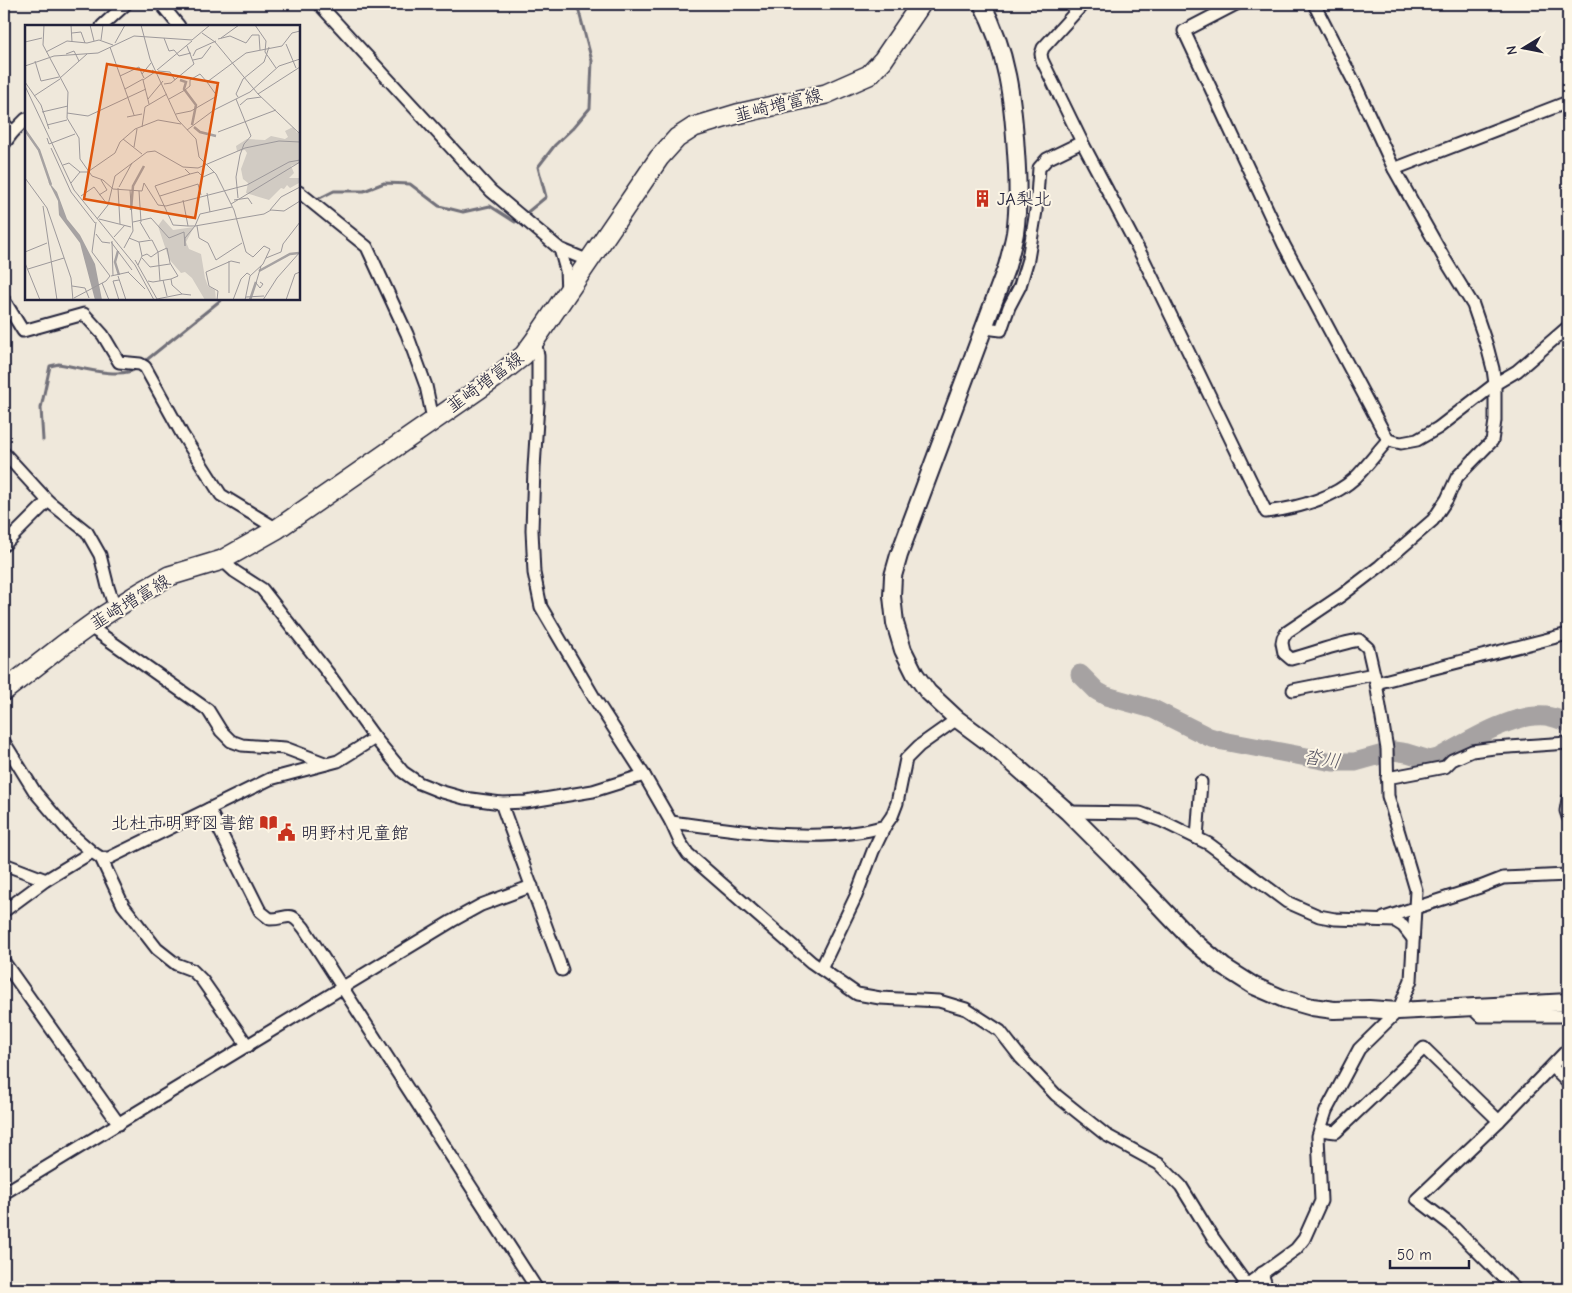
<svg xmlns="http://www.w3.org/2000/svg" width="1572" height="1293" viewBox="0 0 1572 1293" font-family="'Comic Neue','Klee One',sans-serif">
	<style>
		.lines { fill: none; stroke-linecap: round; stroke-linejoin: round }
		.stream { stroke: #716f79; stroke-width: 3 }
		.river { stroke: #a6a2a2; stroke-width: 19 }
		.street-casing { stroke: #22223b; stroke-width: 15 }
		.secondary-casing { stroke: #22223b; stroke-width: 20 }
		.primary-casing { stroke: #22223b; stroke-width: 22 }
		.street { stroke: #fcf5e5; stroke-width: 11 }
		.secondary { stroke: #fcf5e5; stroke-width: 16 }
		.primary { stroke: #fcf5e5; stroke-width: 19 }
		.labels { text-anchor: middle; stroke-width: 4; stroke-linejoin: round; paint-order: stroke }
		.street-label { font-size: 18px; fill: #22223b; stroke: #fcf5e5 }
		.poi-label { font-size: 18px; fill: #22223b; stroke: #fcf5e5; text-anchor: start }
		.water-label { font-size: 19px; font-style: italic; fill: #575564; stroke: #fcf5e5 }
		.inset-river { fill: none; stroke: #a6a2a2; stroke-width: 2.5 }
		.inset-road { fill: none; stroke: #9d999b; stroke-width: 1 }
		.view { fill: #de560e; fill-opacity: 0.15; stroke: #de560e; stroke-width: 2.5 }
		.inset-edge { fill: none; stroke: #22223b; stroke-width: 2.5 }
	</style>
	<rect width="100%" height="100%" fill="#efe8db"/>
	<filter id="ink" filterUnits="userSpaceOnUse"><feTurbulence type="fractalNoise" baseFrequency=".02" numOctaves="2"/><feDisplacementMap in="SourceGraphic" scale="10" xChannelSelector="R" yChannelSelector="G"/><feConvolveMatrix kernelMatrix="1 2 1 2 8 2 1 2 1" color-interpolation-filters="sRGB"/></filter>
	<g filter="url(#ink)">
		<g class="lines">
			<g class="stream">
				<path d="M 314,199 L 320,198 L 334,191 L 364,191 L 384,183 L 410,184 L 439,206 L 463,212 L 490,206 L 515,222 L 519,219"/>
				<path d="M 524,215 L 546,197 L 538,167 L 555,145 L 573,128 L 590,108 L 592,61 L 577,4"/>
				<path d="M 144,362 L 222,299"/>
				<path d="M 43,440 L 41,408 L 50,366 L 59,364 C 78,367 122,380 137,368"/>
			</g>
			<path class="river" d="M 1080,674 L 1097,691 L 1106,696 L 1153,709 L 1209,737 L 1223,741 L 1333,762 L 1355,762 L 1394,751 L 1407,753 L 1430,760 L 1438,758 C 1465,743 1514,712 1546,716 C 1554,717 1561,720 1568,723"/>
			<defs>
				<g id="street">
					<path d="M 161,4 L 179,26"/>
					<path d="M 319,4 L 491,191 L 560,249 L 589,261"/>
					<path d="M 1236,4 L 1184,31 L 1284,245 L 1388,440"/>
					<path d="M 102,26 L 126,4"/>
					<path d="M 4,124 L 13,132 L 4,144"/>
					<path d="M 13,132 L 26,119"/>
					<path d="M 1082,142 L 1042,60 L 1041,54 L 1043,48 L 1083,4"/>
					<path d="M 1394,169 L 1568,102"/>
					<path d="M 299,192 L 367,247 L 407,334 L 426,386 L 433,419"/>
					<path d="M 560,249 L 566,270 L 567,292"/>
					<path d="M 4,300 L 23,331 L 84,314 L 103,335 L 119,362 L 140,364 L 145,367 L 182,434 L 221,495 L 277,529"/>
					<path d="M 985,328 L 1001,330 L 1009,307 L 1020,286 L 1028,259 L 1036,211 L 1039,168 L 1047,159 L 1082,142 L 1144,260 L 1266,512 C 1297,508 1331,500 1355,478 C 1367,466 1377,452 1388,440 L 1401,443 L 1417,440 L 1438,428 L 1495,384 L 1517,371 L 1568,327"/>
					<path d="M 535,340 L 538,356 L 538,404 L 534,468 L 532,530 L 534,573 L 541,607 L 595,699 L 644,775 L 671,822 L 680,842 L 688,854 L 811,962 L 857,994 L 880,998 L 939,1001 L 966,1009 L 1000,1031 L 1021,1058 L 1056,1095 L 1106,1135 L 1159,1164 L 1181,1186 L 1211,1235 L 1247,1285"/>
					<path d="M 4,453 L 48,501 L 87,532 L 100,555 L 108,587 L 115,608"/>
					<path d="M 4,545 L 48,501"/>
					<path d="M 222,560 L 234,571 L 262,589 L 328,673 L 375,738 L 403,772 L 419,783 L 439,791 L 464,798 L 501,803 L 526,802 L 593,791 L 644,775"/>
					<path d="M 89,626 L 208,710 L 221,731 L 231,741 L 242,745 L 285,748 L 327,764"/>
					<path d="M 1376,683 L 1568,634"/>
					<path d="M 1293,690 L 1374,674"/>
					<path d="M 4,742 L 35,792 L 69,832 L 92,852 L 101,858 L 109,858 L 270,779 L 338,761 L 375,738"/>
					<path d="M 1387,778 L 1445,767 L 1452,760 L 1472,751 L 1494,748 L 1568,743"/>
					<path d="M 1568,799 L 1566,811 L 1568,817"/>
					<path d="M 501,803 L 562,970"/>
					<path d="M 209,809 L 260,911 L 270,919 C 289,919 289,909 304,928 L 537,1289"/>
					<path d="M 1068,812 L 1140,813 L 1162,821 L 1209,844 L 1287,902 L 1319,916 L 1335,919 L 1395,921 L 1403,926 L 1413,939"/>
					<path d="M 671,822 C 735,830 823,845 885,826"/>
					<path d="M 1197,838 L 1201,782"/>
					<path d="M 101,858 L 123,905 L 157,949 L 176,964 L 192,970 L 202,980 L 248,1046"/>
					<path d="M 4,864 L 46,880 L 92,852"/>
					<path d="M 4,911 L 46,880"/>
					<path d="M 1384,918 L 1480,887 L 1503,878 L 1568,875"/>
					<path d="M 4,962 L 119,1124"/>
					<path d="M 821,969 L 856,896 L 873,851 L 885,826 L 892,816 L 897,803 L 906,759 L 919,746 L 957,719"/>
					<path d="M 1471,1007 L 1480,1016 L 1568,1016"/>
					<path d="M 1552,1067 L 1568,1083"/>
					<path d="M 1320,1130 L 1336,1132 L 1424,1048 L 1499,1121"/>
					<path d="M 4,1193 L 452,921 L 481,905 L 532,886"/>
					<path d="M 1262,1273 L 1267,1289"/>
					<path d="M 1241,1289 L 1296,1249 L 1304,1239 L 1321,1201 L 1318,1136 L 1326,1111 L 1359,1049 L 1398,1011 L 1411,980 L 1416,890 L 1388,796 L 1387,749 L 1376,683 L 1368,648 L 1359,640 C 1336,644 1314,653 1291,659 L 1284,653 L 1282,643 L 1283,638 L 1287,632 L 1342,595 L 1380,566 L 1433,520 L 1447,499 L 1457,477 L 1492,441 L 1495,421 L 1495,384 L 1493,369 L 1487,346 L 1473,305 L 1444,258 L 1394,169 L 1354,82 L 1314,4"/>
					<path d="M 1515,1289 L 1451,1225 L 1417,1199 L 1499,1121 L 1568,1049"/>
				</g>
				<path id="secondary" d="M 982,4 C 1007,50 1013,101 1016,152 C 1018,179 1019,206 1015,233 C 1013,244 1010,255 1007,266 L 899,555 L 893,576 L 892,596 L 895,623 L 903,650 L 915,674 L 928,692 L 957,719 L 992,745 L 1068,812 L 1115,859 L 1191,939 L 1224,967 L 1254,986 L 1284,999 L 1312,1007 L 1334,1010 L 1369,1009 L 1398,1011 L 1568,1002"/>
				<path id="primary" d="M 4,691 L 63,645 L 103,616 L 141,592 L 169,576 L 222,560 L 277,529 L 495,378 L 524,355 L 535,340 L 659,158 L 677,138 L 694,127 L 737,114 L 826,94 L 869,75 L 883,60 L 921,4"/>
			</defs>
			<use href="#street" class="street-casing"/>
			<use href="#secondary" class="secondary-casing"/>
			<use href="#primary" class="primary-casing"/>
			<use href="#street" class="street"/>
			<use href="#secondary" class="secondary"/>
			<use href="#primary" class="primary"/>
		</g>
	</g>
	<defs>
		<symbol id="building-bare" viewBox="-9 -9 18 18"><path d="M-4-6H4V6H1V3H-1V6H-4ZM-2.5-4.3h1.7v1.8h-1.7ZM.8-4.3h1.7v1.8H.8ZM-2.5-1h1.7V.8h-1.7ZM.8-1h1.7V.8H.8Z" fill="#c8321e" stroke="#fcf5e5" stroke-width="2.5" paint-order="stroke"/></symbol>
		<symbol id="library-bare" viewBox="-9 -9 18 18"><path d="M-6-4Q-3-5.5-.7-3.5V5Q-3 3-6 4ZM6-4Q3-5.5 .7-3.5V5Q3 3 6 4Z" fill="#c8321e" stroke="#fcf5e5" stroke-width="2.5" paint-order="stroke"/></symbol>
		<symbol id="civic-bare" viewBox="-9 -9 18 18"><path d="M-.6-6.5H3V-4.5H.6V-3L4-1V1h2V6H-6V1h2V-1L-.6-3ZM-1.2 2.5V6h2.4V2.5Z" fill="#c8321e" stroke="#fcf5e5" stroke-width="2.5" paint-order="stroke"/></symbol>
	</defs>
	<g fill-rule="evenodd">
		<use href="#building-bare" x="970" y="186" width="25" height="25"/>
		<use href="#library-bare" x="256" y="810" width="25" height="25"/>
		<use href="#civic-bare" x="274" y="820" width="25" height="25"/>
	</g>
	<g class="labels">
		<g class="street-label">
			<text transform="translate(778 105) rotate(-14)" y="6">韮崎増富線</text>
			<text transform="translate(485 382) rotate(-36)" y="6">韮崎増富線</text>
			<text transform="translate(130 602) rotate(-31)" y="6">韮崎増富線</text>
		</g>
		<g class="poi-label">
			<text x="997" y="205">JA梨北</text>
			<text x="255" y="829" text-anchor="end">北杜市明野図書館</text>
			<text x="301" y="839">明野村児童館</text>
		</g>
		<g class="water-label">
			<text transform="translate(1322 758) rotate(8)" y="7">沓川</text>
		</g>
	</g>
	<g transform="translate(25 25)">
		<rect width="275" height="275" fill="#efe8db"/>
		<path d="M 268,102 L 272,108 L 275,105 L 275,138 L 266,141 L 269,148 L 264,153 L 274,153 L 274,158 L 265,163 L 262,160 L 259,164 L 256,163 L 244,175 L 221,168 L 223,158 L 218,154 L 216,144 L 222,128 L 220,125 L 212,126 L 211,121 L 222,114 L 240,115 L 246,111 L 260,114 L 263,112 L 260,106 ZM 138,194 L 148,205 L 169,202 L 161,217 L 164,224 L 176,229 L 180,253 L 183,261 L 190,265 L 191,275 L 180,275 L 167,253 L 160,247 L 156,248 L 144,234 L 133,201 Z" fill="#d1cbc3"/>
		<path d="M 23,156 L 32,167 L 42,194 L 55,210 L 70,239 L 77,275 L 70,275 L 55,218 L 34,190 L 33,176 Z" fill="#a6a2a2"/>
		<path class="inset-river" d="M 155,55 L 161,57 L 159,64 L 171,80 L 167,100M 169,102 L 175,107 L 191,111M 0,105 L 14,125 L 26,160M 106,185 L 108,161 L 119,141M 93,226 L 90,237 L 94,250M 234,246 L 265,229 L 274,228M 225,275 L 231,257"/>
		<path class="inset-road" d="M 19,0 L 18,20 L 43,67 L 42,93 L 54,113 L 55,134 L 67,151 L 78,155 L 88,164 L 117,166 L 119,158 L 133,180 L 141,181 L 222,160 L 264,137 L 275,135M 46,0 L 47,17M 65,0 L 69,16M 116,0 L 125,34 L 153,95 L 171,114 L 174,132 L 191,149 L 209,185 L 221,227 L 228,232 L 239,221 L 245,224 L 238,239 L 225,251 L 220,275M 230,0 L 241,16 L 240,27 L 251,43M 47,8 L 56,7 L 60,18M 177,8 L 190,17 L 233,69 L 275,109M 139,13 L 144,26 L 149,25 L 154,31 L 166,28M 196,13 L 214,0M 193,14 L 205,11 L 221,18 L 227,10 L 234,10 L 235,25M 76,15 L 78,0M 0,17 L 17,13M 90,18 L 100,0M 261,19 L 271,43M 85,22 L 109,90M 21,27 L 42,16 L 62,18 L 74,15 L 88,20M 41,29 L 49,26 L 54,36M 168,31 L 171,25 L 191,16M 168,35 L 177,33 L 186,21M 10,36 L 16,56 L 34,52M 0,41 L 29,31 L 73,28 L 109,11 L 167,15 L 185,0M 132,45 L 167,16M 133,46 L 145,47 L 150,55M 95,51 L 114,42 L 117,49M 35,53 L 62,29M 119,53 L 117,49 L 126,38M 0,57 L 16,80 L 24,104M 139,59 L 146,58 L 169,39 L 162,21M 0,61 L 49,165 L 110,240 L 129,275M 100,64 L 118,54M 233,69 L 275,42M 9,71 L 35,54M 213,72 L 211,69 L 218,54 L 239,37 L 244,22M 123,74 L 138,56M 144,74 L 160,65 L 165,61 L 165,55 L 175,49 L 182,57 L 221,28 L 257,21 L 267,8 L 275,6M 211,74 L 226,111 L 219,119 L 215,130 L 211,152 L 213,173M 124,79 L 118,55 L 130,47 L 127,45M 215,80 L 222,74 L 236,72M 17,87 L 43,81M 42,88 L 63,91 L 121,64M 151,89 L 166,86 L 192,71 L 182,57M 102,92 L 117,89M 22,100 L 42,95M 117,102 L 120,82 L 142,69M 162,105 L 189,85 L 225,67 L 254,41 L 275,34M 193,107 L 251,85M 22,113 L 24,119 L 50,109M 98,114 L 117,129M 109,122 L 112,104M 26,123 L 46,167 L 70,198M 38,140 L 44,138 L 55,147M 160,144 L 165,149 L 130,161 L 148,200 L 163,201M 64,146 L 90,128 L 95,117 L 110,104 L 133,95 L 156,99M 165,149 L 173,147 L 178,152 L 189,147M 0,153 L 22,183 L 46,253 L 48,275M 46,158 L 55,147 L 65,147M 94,162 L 107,138M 93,163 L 95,199M 114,166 L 116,197M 182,168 L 185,187M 74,170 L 82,165 L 76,155M 56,171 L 69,162 L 82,179M 135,171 L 173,159 L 176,170M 158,175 L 163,201 L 170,201 L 239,189 L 246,185 L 259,186 L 275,176M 209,175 L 223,173 L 227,179M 206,179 L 275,137M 18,181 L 32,275M 245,185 L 256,172 L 275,162M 72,194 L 83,180 L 90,151 L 122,127 L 130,126 L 158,142 L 173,143 L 220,123 L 254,116 L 275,117M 74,194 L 106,202M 71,197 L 67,227 L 85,251M 108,197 L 126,193 L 144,213 L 159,207 L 160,221 L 160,213 L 170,201M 115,197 L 125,214M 170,201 L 175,189 L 207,182M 172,201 L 174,213 L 183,218 L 191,235 L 217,218M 71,209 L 77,217 L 85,218M 89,212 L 100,200M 104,213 L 114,217 L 117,231 L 113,240M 87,216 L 88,251M 86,217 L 107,245M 114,217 L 127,215 L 133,227 L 126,232 L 122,229 L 117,231M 99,223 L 108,206 L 105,165M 0,227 L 22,218M 117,233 L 125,242 L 145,239M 241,233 L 256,227 L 258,219 L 275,197M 110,235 L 132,274M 204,236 L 204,268M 0,238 L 15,275M 3,244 L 39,233M 103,247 L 120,264M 86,251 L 104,247M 93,251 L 101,275M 146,254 L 147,260 L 157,269M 138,255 L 142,271M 123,256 L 128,257 L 146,254 L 153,251 L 145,238 L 142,223 L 133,227 L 135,256M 235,257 L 238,259 L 235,263 L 231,258 L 236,241M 77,258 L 84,275M 47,261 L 60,263 L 64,273M 221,272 L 239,271M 49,273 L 81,256 L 85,251M 132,274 L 157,269 L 166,270M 94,275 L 88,256 L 94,255M 192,275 L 193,266 L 184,261 L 181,247 L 206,236 L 215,238M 208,275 L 216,254 L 222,248 L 225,250M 238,275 L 252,253 L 275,227M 261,275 L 270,249 L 275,247"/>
		<path class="view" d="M 82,39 L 193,58 L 170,193 L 59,174 Z"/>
		<rect width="275" height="275" class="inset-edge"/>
	</g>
	<rect width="1572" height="1293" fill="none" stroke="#fcf5e5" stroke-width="20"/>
	<rect x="10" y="10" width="1552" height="1273" fill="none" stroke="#22223b" stroke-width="2" filter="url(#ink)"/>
	<g transform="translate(1524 48) rotate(260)" stroke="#fcf5e5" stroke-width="4" paint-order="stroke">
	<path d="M0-4L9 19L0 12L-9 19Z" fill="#22223b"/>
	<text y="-8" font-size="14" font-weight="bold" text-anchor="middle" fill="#22223b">N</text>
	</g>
	<path d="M1390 1260v8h79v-8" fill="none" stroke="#22223b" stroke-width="2.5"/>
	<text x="1397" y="1260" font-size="15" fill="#22223b" stroke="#fcf5e5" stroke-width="4" paint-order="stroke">50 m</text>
</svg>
